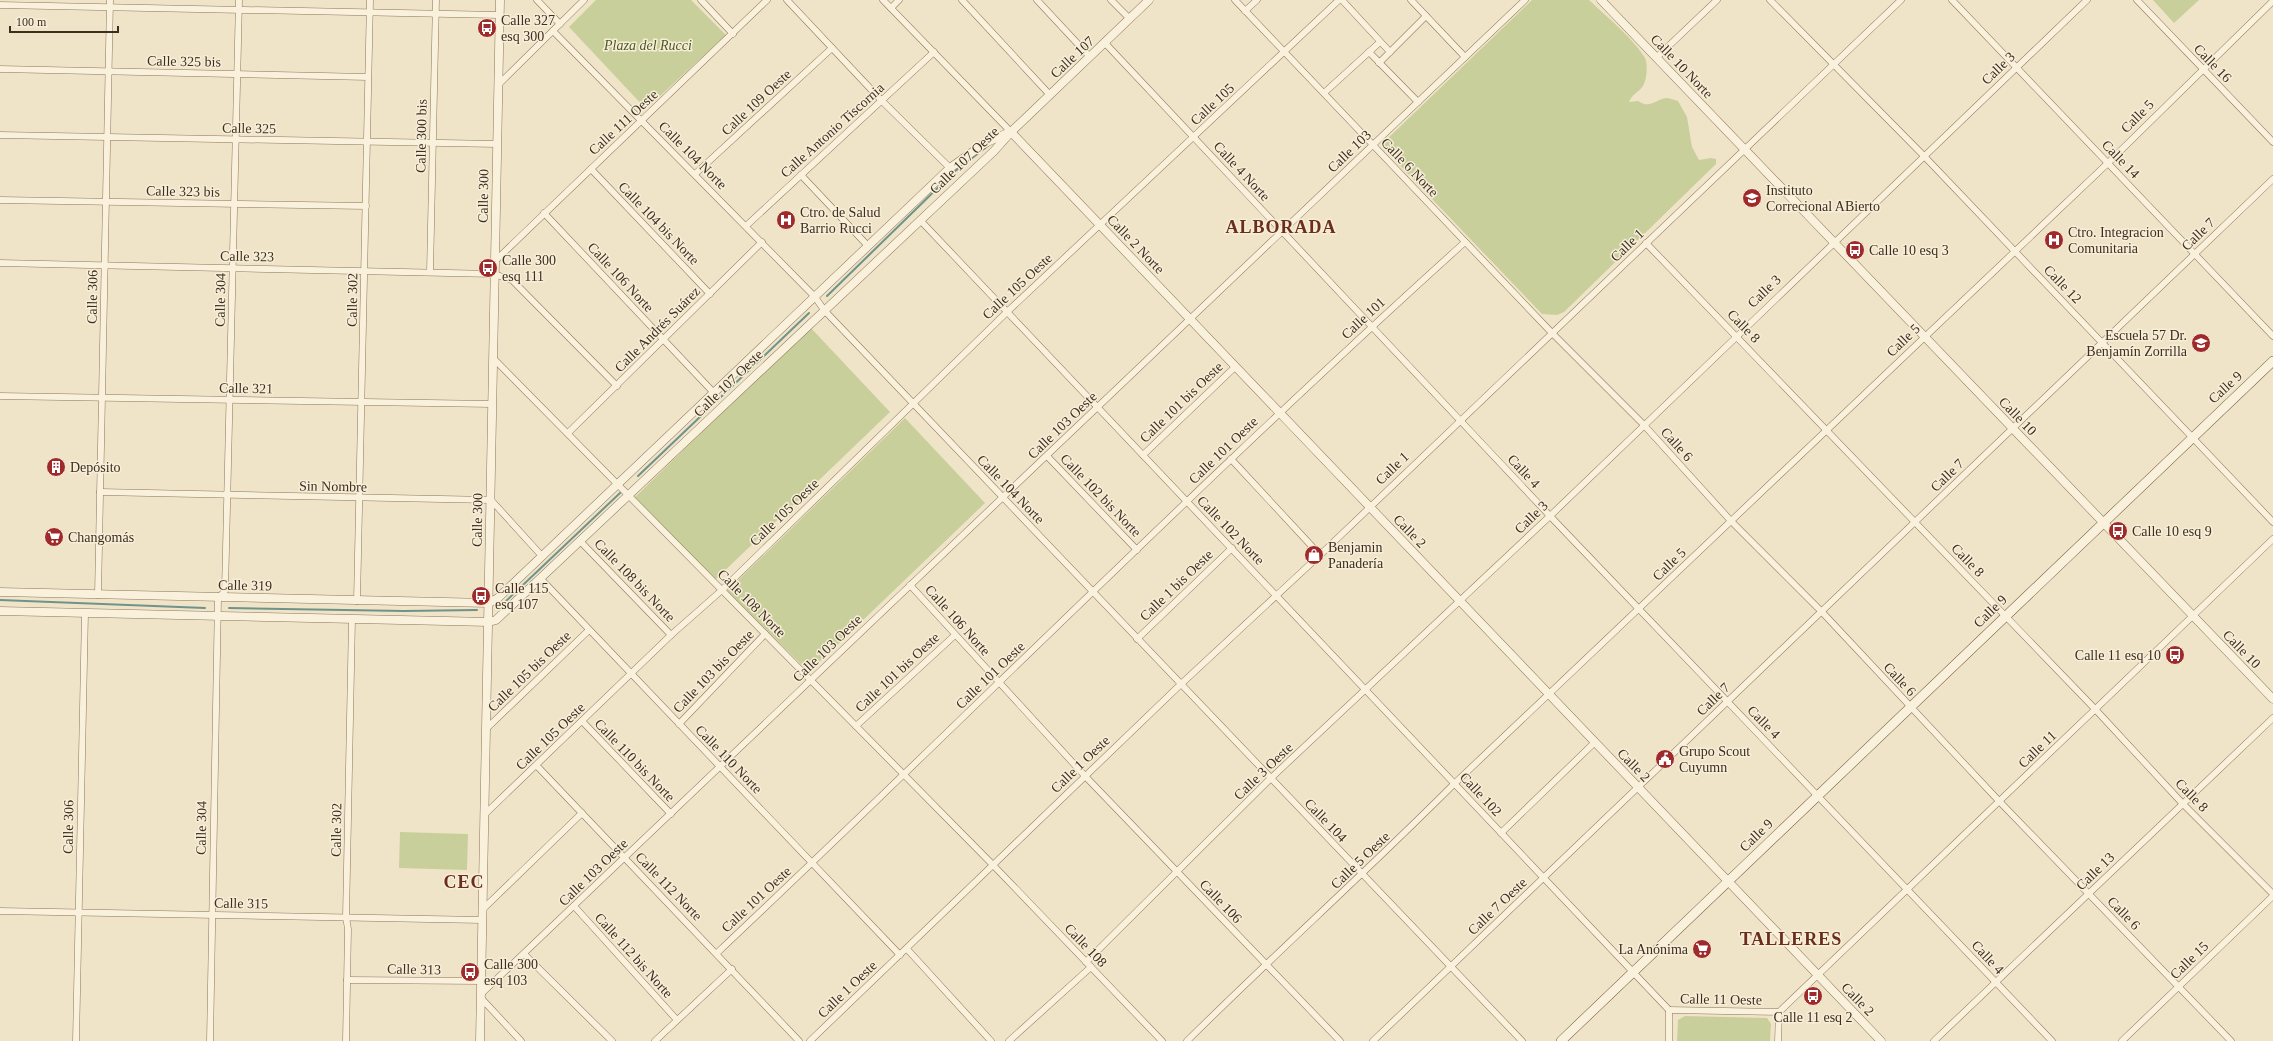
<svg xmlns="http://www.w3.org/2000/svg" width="2273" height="1041" viewBox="0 0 2273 1041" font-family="'Times New Roman',serif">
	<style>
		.green { fill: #c9cf9b }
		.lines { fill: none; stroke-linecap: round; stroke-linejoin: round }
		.stream { stroke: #6f938a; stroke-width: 2 }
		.minor-casing { stroke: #8d765c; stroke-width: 7 }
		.tertiary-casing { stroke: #8d765c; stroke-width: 9 }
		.secondary-casing { stroke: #6f573f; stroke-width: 10 }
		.minor { stroke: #faf1dc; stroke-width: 6 }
		.tertiary { stroke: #faf1dc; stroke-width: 8 }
		.secondary { stroke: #faf1dc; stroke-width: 9 }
		.labels { text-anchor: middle; stroke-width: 3; stroke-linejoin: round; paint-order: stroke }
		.poi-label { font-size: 14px; fill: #3d2e20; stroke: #f7eed8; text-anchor: start }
		.park-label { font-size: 14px; font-style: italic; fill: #4d5a26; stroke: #f7eed8 }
		.street-label { font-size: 14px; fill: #3d2e20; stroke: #f7eed8 }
		.district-label { font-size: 18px; font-weight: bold; letter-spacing: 1px; fill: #6b2e1e; stroke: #f7eed8 }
	</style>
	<rect width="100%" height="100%" fill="#f0e4c8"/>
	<g class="green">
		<path d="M 596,0 L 691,0 L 726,35 L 646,109 L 569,27 Z"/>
		<path d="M 1532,0 L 1589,0 C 1606,16 1634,39 1645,58 C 1648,65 1647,79 1643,86 C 1639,92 1632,94 1629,102 L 1638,101 C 1651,110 1656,98 1668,98 C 1671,99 1675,100 1678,101 L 1687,117 L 1692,147 L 1699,160 L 1711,158 L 1716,159 L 1716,164 L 1564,312 L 1557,315 L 1542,314 L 1389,154 L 1384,145 L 1385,141 Z"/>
		<path d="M 2153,0 L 2199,0 L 2174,23 Z"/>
		<path d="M 810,327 L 890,412 L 714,581 L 632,500 Z"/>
		<path d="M 905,418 L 985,503 L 809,672 L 727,591 Z"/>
		<path d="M 400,832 L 468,834 L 467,870 L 399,868 Z"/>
		<path d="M 1685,1016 L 1767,1018 L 1771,1024 L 1770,1041 L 1677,1041 L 1678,1020 Z"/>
	</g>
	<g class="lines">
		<g class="stream">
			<path d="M 827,296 L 954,172 L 989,145"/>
			<path d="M 638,476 L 809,313"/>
			<path d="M 0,600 L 205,608"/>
			<path d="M 505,602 L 620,493"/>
			<path d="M 229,608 L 404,611 L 477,610"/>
		</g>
		<defs>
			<g id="minor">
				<path d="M 537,0 L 560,24"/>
				<path d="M 701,0 L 733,34"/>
				<path d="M 787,0 L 882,101 L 950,168"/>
				<path d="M 883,0 L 1011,132"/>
				<path d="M 962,0 L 1050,95"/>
				<path d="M 1037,0 L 1090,57"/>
				<path d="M 1111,0 L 1130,19"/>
				<path d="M 1235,0 L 1552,333 L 1643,424 L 1731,521 L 1822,612 L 1999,801 L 2231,1041"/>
				<path d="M 1342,0 L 1390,52"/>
				<path d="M 1411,0 L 1465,57"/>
				<path d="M 1770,0 L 1924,156 L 2273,522"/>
				<path d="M 1952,0 L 2273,336"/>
				<path d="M 2137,0 L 2273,142"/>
				<path d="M 0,5 L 499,15"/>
				<path d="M 891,8 L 899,0"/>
				<path d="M 1245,11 L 1257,0"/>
				<path d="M 553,31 L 815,297 L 824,310 L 1522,1041"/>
				<path d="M 1105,43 L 1550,516 L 2052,1041"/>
				<path d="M 1369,52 L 1418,102"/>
				<path d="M 1656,58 L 1717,0"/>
				<path d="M 1379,63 L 1426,16"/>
				<path d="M 0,69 L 368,77"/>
				<path d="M 498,85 L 584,0"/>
				<path d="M 1324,93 L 1380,42"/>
				<path d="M 0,135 L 497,144"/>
				<path d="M 591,169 L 710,294"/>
				<path d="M 695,174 L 832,48"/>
				<path d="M 801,175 L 868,246"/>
				<path d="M 0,200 L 366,206"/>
				<path d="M 544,213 L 714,393"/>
				<path d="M 920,220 L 1669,1010"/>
				<path d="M 746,226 L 934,52"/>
				<path d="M 1646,243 L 2095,709 L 2183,804 L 2273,894"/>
				<path d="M 495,261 L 767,0"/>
				<path d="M 0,263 L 494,274 L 512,280 L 617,386"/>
				<path d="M 430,272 L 436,0"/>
				<path d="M 493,358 L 993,865 L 1162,1041"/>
				<path d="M 0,396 L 492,404"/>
				<path d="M 568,433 L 762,242"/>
				<path d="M 1143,455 L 1235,367"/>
				<path d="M 1047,456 L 1137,550"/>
				<path d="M 1231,459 L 1320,555"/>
				<path d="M 100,492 L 491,500 L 541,555"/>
				<path d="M 581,542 L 671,635"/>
				<path d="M 541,579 L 900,955"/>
				<path d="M 910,585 L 1085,776 L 1340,1041"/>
				<path d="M 98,595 L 110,0"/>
				<path d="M 357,601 L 370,0"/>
				<path d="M 1137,639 L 1232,548"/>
				<path d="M 582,721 L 671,814"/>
				<path d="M 679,724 L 765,634"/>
				<path d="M 856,726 L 955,635"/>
				<path d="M 486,729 L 589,630"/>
				<path d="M 537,766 L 799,1041"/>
				<path d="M 484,815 L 671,635 L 722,590 L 1007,312 L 1339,0"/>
				<path d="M 1501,833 L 1594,743"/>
				<path d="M 574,906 L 677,1020"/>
				<path d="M 483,909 L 582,813"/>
				<path d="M 0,911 L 482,920"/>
				<path d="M 907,949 L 991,1041"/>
				<path d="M 717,953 C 967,717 1210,472 1465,242"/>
				<path d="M 524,954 L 612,1041"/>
				<path d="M 1086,962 L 1270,779 L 1550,516 L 2087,0"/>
				<path d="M 347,980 L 481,981"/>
				<path d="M 481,994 L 1525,0"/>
				<path d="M 481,998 L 521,1041"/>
				<path d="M 1669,1010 L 1779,1012 L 2273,539"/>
				<path d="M 76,1041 L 85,613"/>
				<path d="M 210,1041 L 218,598 L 225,591 L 239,0"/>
				<path d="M 346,1041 L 348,929 L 346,917 L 352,619"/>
				<path d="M 655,1041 L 732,969"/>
				<path d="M 810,1041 L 1180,685 L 1320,555 L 1901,0"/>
				<path d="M 1009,1041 L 1091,967"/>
				<path d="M 1187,1041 C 1275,954 1367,871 1454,784 L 2108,163 L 2273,1"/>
				<path d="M 1373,1041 L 2273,179"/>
				<path d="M 1669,1041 L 1669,1010"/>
				<path d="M 1778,1041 L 1779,1012"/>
				<path d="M 1934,1041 L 2273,718"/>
				<path d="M 2122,1041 L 2273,896"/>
			</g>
			<g id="tertiary">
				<path d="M 1601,0 L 2273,699"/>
				<path d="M 1011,132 L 1881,1041"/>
				<path d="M 0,592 L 489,603 L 498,598 L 950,168 L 985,143 L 1010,132"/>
				<path d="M 0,611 L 446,621 L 489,622 L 496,620 L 994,151 L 1011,132 L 1149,0"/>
				<path d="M 480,1041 L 500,0"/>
			</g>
			<path id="secondary" d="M 1561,1041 L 2273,361"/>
		</defs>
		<use href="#minor" class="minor-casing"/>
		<use href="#tertiary" class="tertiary-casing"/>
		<use href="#secondary" class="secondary-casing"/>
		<use href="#minor" class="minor"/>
		<use href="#tertiary" class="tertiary"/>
		<use href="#secondary" class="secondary"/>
	</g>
	<defs>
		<symbol id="bus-disc" viewBox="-11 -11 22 22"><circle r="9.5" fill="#9e2a2b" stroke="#f7eed8"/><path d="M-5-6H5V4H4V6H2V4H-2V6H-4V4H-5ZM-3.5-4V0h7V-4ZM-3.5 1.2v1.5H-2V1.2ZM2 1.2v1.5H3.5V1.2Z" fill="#fff"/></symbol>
		<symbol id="university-disc" viewBox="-11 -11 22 22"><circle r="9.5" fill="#9e2a2b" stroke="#f7eed8"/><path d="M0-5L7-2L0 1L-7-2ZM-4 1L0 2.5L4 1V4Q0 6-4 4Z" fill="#fff"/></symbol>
		<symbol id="hospital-disc" viewBox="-11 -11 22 22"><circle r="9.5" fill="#9e2a2b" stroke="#f7eed8"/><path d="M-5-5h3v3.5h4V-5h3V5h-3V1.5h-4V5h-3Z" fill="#fff"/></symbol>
		<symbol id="school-disc" viewBox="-11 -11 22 22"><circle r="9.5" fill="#9e2a2b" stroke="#f7eed8"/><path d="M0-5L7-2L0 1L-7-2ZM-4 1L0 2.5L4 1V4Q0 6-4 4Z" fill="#fff"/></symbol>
		<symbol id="building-disc" viewBox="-11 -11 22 22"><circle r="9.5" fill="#9e2a2b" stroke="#f7eed8"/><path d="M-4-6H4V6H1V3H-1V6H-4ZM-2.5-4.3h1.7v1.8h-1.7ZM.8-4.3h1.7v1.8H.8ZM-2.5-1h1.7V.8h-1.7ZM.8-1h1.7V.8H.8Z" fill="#fff"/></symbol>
		<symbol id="supermarket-disc" viewBox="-11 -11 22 22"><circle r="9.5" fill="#9e2a2b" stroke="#f7eed8"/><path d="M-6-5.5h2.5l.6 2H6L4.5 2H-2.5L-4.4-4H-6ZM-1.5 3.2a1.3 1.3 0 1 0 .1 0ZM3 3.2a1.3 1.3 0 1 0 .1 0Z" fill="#fff"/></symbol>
		<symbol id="shop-disc" viewBox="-11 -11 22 22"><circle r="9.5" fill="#9e2a2b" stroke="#f7eed8"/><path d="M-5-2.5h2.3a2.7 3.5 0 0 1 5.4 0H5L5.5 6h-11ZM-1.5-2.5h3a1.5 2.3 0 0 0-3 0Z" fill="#fff"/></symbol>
		<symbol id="civic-disc" viewBox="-11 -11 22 22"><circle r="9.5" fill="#9e2a2b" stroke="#f7eed8"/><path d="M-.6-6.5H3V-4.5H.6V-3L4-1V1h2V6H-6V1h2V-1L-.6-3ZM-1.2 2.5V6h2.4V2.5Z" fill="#fff"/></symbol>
	</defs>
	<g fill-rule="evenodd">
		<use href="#bus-disc" x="476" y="17" width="22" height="22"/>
		<use href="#university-disc" x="1741" y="187" width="22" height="22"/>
		<use href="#hospital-disc" x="775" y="209" width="22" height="22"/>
		<use href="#hospital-disc" x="2043" y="229" width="22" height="22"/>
		<use href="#bus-disc" x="1844" y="239" width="22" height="22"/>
		<use href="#bus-disc" x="477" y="257" width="22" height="22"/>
		<use href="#school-disc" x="2190" y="332" width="22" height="22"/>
		<use href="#building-disc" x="45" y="456" width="22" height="22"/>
		<use href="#bus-disc" x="2107" y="520" width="22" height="22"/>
		<use href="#supermarket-disc" x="43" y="526" width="22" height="22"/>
		<use href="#shop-disc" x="1303" y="544" width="22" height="22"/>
		<use href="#bus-disc" x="470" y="585" width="22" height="22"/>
		<use href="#bus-disc" x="2164" y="644" width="22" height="22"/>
		<use href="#civic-disc" x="1654" y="748" width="22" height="22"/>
		<use href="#supermarket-disc" x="1691" y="938" width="22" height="22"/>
		<use href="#bus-disc" x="459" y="961" width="22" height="22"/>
		<use href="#bus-disc" x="1802" y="985" width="22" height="22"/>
	</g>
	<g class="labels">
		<g class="poi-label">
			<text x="501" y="25">Calle 327<tspan x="501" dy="16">esq 300</tspan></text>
			<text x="1766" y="195">Instituto<tspan x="1766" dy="16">Correcional ABierto</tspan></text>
			<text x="800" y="217">Ctro. de Salud<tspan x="800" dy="16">Barrio Rucci</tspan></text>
			<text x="2068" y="237">Ctro. Integracion<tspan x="2068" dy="16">Comunitaria</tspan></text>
			<text x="1869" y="255">Calle 10 esq 3</text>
			<text x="502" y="265">Calle 300<tspan x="502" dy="16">esq 111</tspan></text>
			<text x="2187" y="340" text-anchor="end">Escuela 57 Dr.<tspan x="2187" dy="16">Benjamín Zorrilla</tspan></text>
			<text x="70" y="472">Depósito</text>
			<text x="2132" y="536">Calle 10 esq 9</text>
			<text x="68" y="542">Changomás</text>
			<text x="1328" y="552">Benjamin<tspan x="1328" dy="16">Panadería</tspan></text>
			<text x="495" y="593">Calle 115<tspan x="495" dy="16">esq 107</tspan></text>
			<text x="2161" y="660" text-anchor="end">Calle 11 esq 10</text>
			<text x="1679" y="756">Grupo Scout<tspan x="1679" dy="16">Cuyumn</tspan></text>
			<text x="1688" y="954" text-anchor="end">La Anónima</text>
			<text x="484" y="969">Calle 300<tspan x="484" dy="16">esq 103</tspan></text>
			<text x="1813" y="1022" text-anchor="middle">Calle 11 esq 2</text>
		</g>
		<g class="park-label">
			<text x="648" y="50">Plaza del Rucci</text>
		</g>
		<g class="street-label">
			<text transform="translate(1072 57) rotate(-43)" y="5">Calle 107</text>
			<text transform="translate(184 61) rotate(1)" y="5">Calle 325 bis</text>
			<text transform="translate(2213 63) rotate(46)" y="5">Calle 16</text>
			<text transform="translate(1682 66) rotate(46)" y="5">Calle 10 Norte</text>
			<text transform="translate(1998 68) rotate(-44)" y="5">Calle 3</text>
			<text transform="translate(756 102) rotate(-43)" y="5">Calle 109 Oeste</text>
			<text transform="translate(1212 104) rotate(-43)" y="5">Calle 105</text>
			<text transform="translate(2137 116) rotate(-45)" y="5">Calle 5</text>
			<text transform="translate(623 122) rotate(-43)" y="5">Calle 111 Oeste</text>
			<text transform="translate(249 128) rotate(1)" y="5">Calle 325</text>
			<text transform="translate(832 130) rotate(-42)" y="5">Calle Antonio Tiscornia</text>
			<text transform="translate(421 136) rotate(-89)" y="5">Calle 300 bis</text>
			<text transform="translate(1349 151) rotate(-44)" y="5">Calle 103</text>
			<text transform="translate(693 155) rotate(45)" y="5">Calle 104 Norte</text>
			<text transform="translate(2121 159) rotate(46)" y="5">Calle 14</text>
			<text transform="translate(964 160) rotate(-44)" y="5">Calle 107 Oeste</text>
			<text transform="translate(1410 167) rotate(46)" y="5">Calle 6 Norte</text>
			<text transform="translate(1242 171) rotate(47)" y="5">Calle 4 Norte</text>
			<text transform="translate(183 191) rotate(1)" y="5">Calle 323 bis</text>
			<text transform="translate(483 196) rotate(-89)" y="5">Calle 300</text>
			<text transform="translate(659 223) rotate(46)" y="5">Calle 104 bis Norte</text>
			<text transform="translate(2198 234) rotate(-44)" y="5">Calle 7</text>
			<text transform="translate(1136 244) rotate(46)" y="5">Calle 2 Norte</text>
			<text transform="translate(1627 245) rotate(-44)" y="5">Calle 1</text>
			<text transform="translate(247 256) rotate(1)" y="5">Calle 323</text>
			<text transform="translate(621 277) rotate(47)" y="5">Calle 106 Norte</text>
			<text transform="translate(2063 284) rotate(46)" y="5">Calle 12</text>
			<text transform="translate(1017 286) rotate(-43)" y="5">Calle 105 Oeste</text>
			<text transform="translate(1764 291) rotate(-44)" y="5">Calle 3</text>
			<text transform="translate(92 297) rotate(-89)" y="5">Calle 306</text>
			<text transform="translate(220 300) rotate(-89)" y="5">Calle 304</text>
			<text transform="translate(352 300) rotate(-89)" y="5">Calle 302</text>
			<text transform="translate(1363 318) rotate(-43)" y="5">Calle 101</text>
			<text transform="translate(1744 326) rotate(46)" y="5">Calle 8</text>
			<text transform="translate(657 329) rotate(-45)" y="5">Calle Andrés Suárez</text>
			<text transform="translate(1903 340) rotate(-44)" y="5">Calle 5</text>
			<text transform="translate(728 383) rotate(-44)" y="5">Calle 107 Oeste</text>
			<text transform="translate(2225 387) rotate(-43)" y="5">Calle 9</text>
			<text transform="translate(246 388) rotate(1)" y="5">Calle 321</text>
			<text transform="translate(1181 402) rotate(-44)" y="5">Calle 101 bis Oeste</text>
			<text transform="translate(2018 416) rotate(46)" y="5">Calle 10</text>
			<text transform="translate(1062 425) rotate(-44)" y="5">Calle 103 Oeste</text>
			<text transform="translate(1677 444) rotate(48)" y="5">Calle 6</text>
			<text transform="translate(1223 450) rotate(-44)" y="5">Calle 101 Oeste</text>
			<text transform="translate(1392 468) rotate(-44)" y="5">Calle 1</text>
			<text transform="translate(1524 471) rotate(47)" y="5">Calle 4</text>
			<text transform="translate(1947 475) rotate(-44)" y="5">Calle 7</text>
			<text transform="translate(333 486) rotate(1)" y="5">Sin Nombre</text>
			<text transform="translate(1011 489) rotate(46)" y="5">Calle 104 Norte</text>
			<text transform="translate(1101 495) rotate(46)" y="5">Calle 102 bis Norte</text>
			<text transform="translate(784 512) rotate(-44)" y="5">Calle 105 Oeste</text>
			<text transform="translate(1531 517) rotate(-44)" y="5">Calle 3</text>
			<text transform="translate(477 520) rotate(-89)" y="5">Calle 300</text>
			<text transform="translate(1231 530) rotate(46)" y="5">Calle 102 Norte</text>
			<text transform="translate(1410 531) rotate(46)" y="5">Calle 2</text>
			<text transform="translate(1968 560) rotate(46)" y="5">Calle 8</text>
			<text transform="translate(1669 564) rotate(-44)" y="5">Calle 5</text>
			<text transform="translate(635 580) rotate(46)" y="5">Calle 108 bis Norte</text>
			<text transform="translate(245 585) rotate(1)" y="5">Calle 319</text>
			<text transform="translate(1176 585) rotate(-44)" y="5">Calle 1 bis Oeste</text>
			<text transform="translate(752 603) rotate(45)" y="5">Calle 108 Norte</text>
			<text transform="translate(1990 611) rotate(-44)" y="5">Calle 9</text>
			<text transform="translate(958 620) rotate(48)" y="5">Calle 106 Norte</text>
			<text transform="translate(827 648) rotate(-44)" y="5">Calle 103 Oeste</text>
			<text transform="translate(2242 649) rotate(46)" y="5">Calle 10</text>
			<text transform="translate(529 671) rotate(-44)" y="5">Calle 105 bis Oeste</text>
			<text transform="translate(713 671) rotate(-46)" y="5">Calle 103 bis Oeste</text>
			<text transform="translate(897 672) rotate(-43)" y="5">Calle 101 bis Oeste</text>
			<text transform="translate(990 675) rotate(-44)" y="5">Calle 101 Oeste</text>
			<text transform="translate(1900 679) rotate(47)" y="5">Calle 6</text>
			<text transform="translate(1713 699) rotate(-44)" y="5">Calle 7</text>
			<text transform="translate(1764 722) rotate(46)" y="5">Calle 4</text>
			<text transform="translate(550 736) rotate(-44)" y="5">Calle 105 Oeste</text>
			<text transform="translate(2037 749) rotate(-44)" y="5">Calle 11</text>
			<text transform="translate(729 759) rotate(46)" y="5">Calle 110 Norte</text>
			<text transform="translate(635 760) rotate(46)" y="5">Calle 110 bis Norte</text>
			<text transform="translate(1080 764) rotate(-44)" y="5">Calle 1 Oeste</text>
			<text transform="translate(1634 765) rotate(46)" y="5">Calle 2</text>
			<text transform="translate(1263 771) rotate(-44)" y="5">Calle 3 Oeste</text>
			<text transform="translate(1481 794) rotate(47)" y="5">Calle 102</text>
			<text transform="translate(2192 795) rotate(46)" y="5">Calle 8</text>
			<text transform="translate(1326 820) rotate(46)" y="5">Calle 104</text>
			<text transform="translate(68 827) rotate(-89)" y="5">Calle 306</text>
			<text transform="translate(201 828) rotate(-89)" y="5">Calle 304</text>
			<text transform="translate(336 830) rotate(-89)" y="5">Calle 302</text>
			<text transform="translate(1756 835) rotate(-44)" y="5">Calle 9</text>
			<text transform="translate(1360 860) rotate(-44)" y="5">Calle 5 Oeste</text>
			<text transform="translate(2095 871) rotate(-44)" y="5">Calle 13</text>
			<text transform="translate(593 872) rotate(-44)" y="5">Calle 103 Oeste</text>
			<text transform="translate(669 886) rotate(46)" y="5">Calle 112 Norte</text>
			<text transform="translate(756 899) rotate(-43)" y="5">Calle 101 Oeste</text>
			<text transform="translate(1221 901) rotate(46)" y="5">Calle 106</text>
			<text transform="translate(241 903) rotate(1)" y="5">Calle 315</text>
			<text transform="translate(1497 906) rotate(-44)" y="5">Calle 7 Oeste</text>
			<text transform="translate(2124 913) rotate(46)" y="5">Calle 6</text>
			<text transform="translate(1086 945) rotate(46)" y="5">Calle 108</text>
			<text transform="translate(634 955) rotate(48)" y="5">Calle 112 bis Norte</text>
			<text transform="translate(1988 957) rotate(47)" y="5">Calle 4</text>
			<text transform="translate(2189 960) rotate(-44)" y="5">Calle 15</text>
			<text transform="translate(414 969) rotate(1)" y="5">Calle 313</text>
			<text transform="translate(847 989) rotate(-44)" y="5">Calle 1 Oeste</text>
			<text transform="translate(1721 999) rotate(1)" y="5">Calle 11 Oeste</text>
			<text transform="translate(1858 999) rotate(46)" y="5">Calle 2</text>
		</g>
		<g class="district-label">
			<text x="1281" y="233">ALBORADA</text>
			<text x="464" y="888">CEC</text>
			<text x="1791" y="945">TALLERES</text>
		</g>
	</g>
	<path d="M10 26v6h108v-6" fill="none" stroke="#3d2e20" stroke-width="2"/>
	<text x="16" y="26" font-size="12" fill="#3d2e20" stroke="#f7eed8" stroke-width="3" paint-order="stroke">100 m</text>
</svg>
